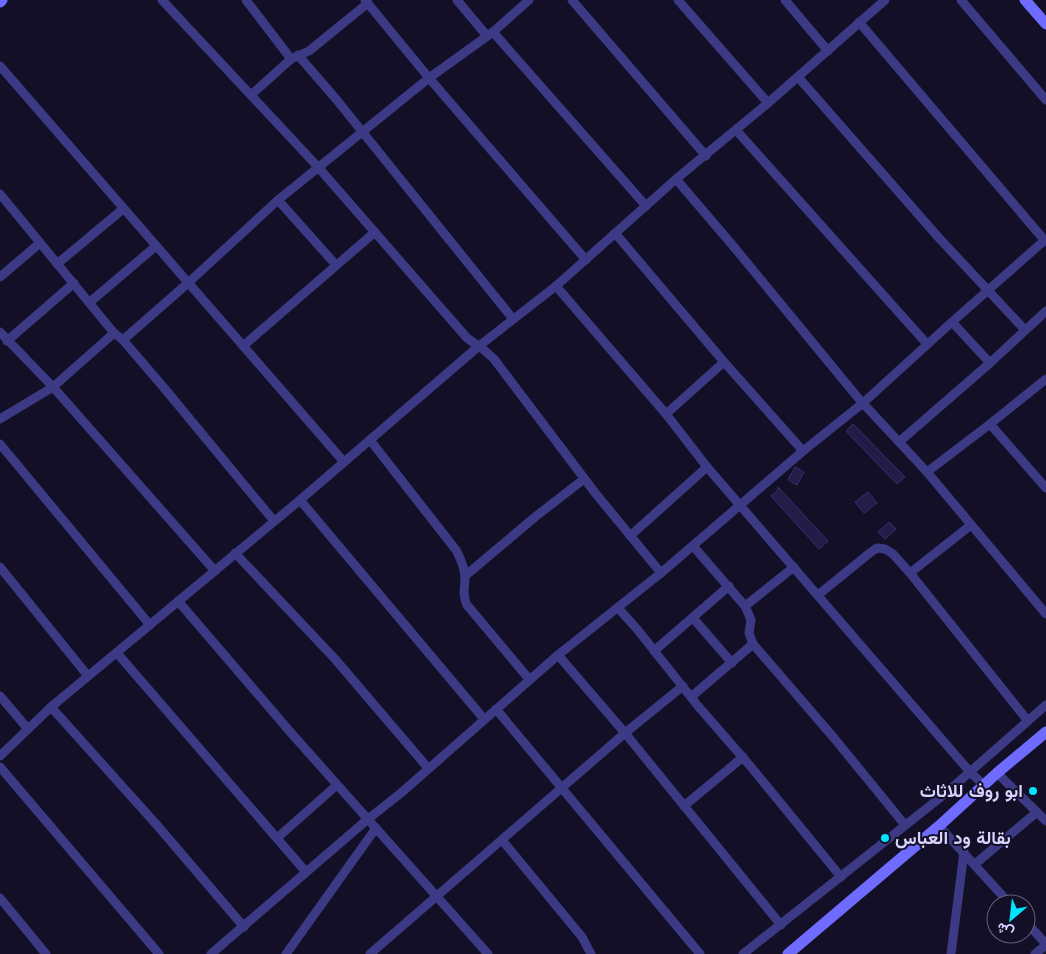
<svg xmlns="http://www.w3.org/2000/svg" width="1046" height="954" viewBox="0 0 1046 954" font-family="Jost,Vazirmatn,sans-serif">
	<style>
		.building { fill: #241b47; stroke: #3b2d73 }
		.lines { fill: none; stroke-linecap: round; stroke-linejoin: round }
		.street { stroke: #3d3a85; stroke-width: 9 }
		.secondary { stroke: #6f6bff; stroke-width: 11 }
		.poi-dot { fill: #00e5ff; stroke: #130f26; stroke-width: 2 }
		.labels { text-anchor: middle; stroke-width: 4; stroke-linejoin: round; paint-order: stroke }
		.poi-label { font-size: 18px; font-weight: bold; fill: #d9d4ff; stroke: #130f26; text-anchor: end }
	</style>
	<rect width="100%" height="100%" fill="#130f26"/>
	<g class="building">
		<path d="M 853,424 L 905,477 L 897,484 L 846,431 Z"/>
		<path d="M 795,467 L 804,472 L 797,485 L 788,480 Z"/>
		<path d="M 778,487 L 828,541 L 819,549 L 771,496 L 778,490 Z"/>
		<path d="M 868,492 L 877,503 L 864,513 L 855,502 Z"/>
		<path d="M 889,522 L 896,529 L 885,539 L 878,532 Z"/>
	</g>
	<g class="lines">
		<g class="street">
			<path d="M 162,0 L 318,167 L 467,338 L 484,350 L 494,359 L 596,494 L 661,573"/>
			<path d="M 246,0 L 291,59"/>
			<path d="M 365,0 L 429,78 L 586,260"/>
			<path d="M 457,0 L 487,36"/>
			<path d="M 572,0 L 706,156"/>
			<path d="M 678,0 L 768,103"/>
			<path d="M 785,0 L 828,51"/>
			<path d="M 961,0 L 1046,100"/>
			<path d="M 859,22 L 1046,242"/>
			<path d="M 493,32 L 646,206"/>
			<path d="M 298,55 L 336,99 L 513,319"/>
			<path d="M 0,66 L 344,462"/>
			<path d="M 798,77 L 939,238 L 1025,330"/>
			<path d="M 251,95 L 291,59 L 309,51 L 368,3"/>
			<path d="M 736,130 L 927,344"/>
			<path d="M 676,179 L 734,247 L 859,399 L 927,472 L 1046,614"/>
			<path d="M 0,194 L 114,333 L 123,340 L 165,389 L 274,521"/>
			<path d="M 278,200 L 336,265"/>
			<path d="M 615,233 L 724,362 L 803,451"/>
			<path d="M 57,264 L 123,209"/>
			<path d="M 0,277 L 40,243"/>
			<path d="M 556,286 L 666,414 L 707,467 L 970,772 L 984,785"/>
			<path d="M 90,302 L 156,246"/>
			<path d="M 952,322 L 990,363"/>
			<path d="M 0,332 L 53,387 L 215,571"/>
			<path d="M 123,340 L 188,283 L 278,200 L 429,78 L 493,32 L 529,0"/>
			<path d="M 7,341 L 74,283"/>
			<path d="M 243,346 L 375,232"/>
			<path d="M 666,414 L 724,362"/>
			<path d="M 0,419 L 53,387 L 114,333"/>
			<path d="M 990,424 L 1046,488"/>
			<path d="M 370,440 L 456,550 C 460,558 465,567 465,577 C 465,588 462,594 467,605 L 529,679"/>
			<path d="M 899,442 L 990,363 L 1046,311"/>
			<path d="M 0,444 L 150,625"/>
			<path d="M 927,472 L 990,424 L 1046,379"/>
			<path d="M 300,500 L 484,719"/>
			<path d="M 630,536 L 707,467"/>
			<path d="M 693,546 L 745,606 L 751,620 L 749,633 L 753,644 L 834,738 L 905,825"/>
			<path d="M 235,553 L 335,659 L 428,768"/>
			<path d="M 0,567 L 88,676"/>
			<path d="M 910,573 L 971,525"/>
			<path d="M 465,576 L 535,517 L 584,479"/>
			<path d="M 818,595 L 871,552 L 877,548 L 885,549 L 893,554 L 910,573 L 1028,721"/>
			<path d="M 178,601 L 292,734 L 488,954"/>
			<path d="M 745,606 L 794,567"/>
			<path d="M 618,608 L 637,629 L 698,706 L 751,767 L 841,877"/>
			<path d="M 693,618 L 732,663"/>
			<path d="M 654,651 L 729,586"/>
			<path d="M 117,653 L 306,872"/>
			<path d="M 558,655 L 625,733 L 781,925"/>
			<path d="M 0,696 L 28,729"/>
			<path d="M 691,697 L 753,644"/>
			<path d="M 51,707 L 156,824 L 244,927"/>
			<path d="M 496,709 L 700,954"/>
			<path d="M 0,756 L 51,707 L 300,500 L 479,346 L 556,286 L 676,179 L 768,103 L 885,0"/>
			<path d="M 0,767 L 159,954"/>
			<path d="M 997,773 L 1046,821"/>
			<path d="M 684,806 L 743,757"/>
			<path d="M 939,826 L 1010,904"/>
			<path d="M 277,838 L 337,785"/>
			<path d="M 502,840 L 582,937 L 591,954"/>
			<path d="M 975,864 L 1037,812"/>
			<path d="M 0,898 L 46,954"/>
			<path d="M 1026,922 L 1046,944"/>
			<path d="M 211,954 L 368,819 L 401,793 L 558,655 L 661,573 L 803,451 L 863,403 L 952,322 L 1046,239"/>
			<path d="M 286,954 L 376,828"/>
			<path d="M 370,954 L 625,733 L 683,686"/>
			<path d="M 743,954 L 946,793 L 1046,705"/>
			<path d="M 951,954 L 964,852"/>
			<path d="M 1035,954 L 1046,945"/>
		</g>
		<g class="secondary">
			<path d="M 1025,0 L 1046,24"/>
			<path d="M 0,2 L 2,0"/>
			<path d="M 788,954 L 939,826 L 997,773 L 1046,732"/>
		</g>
	</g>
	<g class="poi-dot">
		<circle cx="1033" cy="791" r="5"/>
		<circle cx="885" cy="838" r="5"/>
	</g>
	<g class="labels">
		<g class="poi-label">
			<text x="1023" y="797">ابو روف للاثاث</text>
			<text x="895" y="844" text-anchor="start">بقالة ود العباس</text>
		</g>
	</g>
	<g transform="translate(1011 919) rotate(208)"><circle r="24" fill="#130f26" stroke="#625e7d"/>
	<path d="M0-4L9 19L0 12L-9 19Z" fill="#00e5ff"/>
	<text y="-8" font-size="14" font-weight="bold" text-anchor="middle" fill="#d9d4ff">ش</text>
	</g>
</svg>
